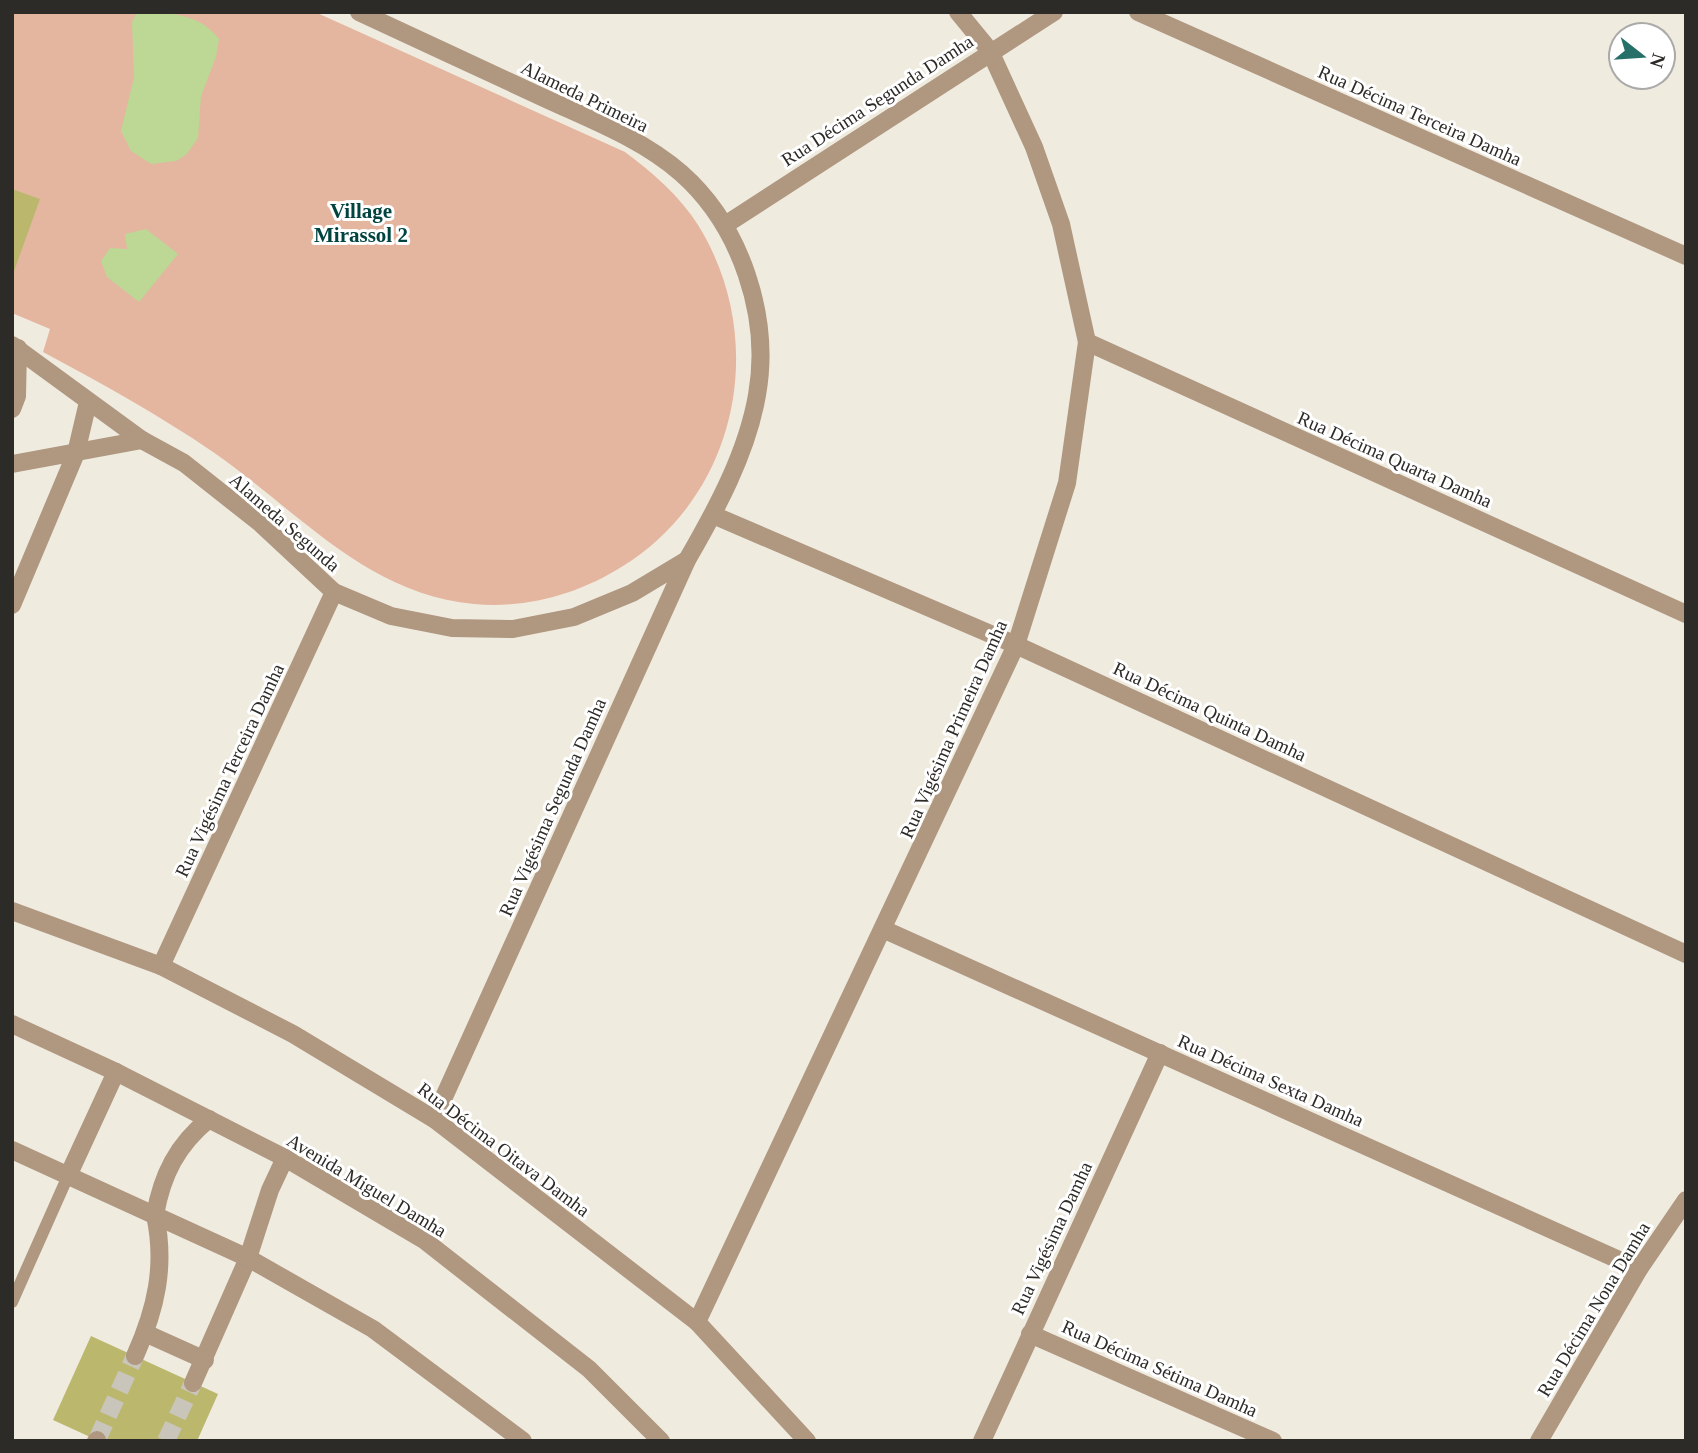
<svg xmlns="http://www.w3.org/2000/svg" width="1698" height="1453" viewBox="0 0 1698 1453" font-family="'Times New Roman',serif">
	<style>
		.green { fill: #e4b6a0 }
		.water { fill: #bcd894 }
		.building { fill: #bbb86e }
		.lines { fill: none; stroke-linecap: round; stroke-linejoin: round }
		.minor-tunnel { stroke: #c9c5ba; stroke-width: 18; stroke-dasharray: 18 9; stroke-linecap: butt }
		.service { stroke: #af9780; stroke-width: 12 }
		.minor { stroke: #af9780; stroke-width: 18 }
		.tertiary { stroke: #af9780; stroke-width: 18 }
		.labels { text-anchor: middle; stroke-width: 6; stroke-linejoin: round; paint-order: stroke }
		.street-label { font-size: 19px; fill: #2d2b27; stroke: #fff }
		.neighbourhood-label { font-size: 21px; font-weight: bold; fill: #01433e; stroke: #fff }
	</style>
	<rect width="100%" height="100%" fill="#f0ebdf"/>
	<path class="green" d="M 12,12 L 315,12 L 625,152 C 653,173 679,195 698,225 C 769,339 739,494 623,566 C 579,594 526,609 474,604 C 366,594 297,510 213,452 C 159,415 101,383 43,352 L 50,329 L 12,313 Z"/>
	<g class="water">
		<path d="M 137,12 C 166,12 200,13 219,39 L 216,57 L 201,96 L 198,138 L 186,155 L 176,161 L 151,164 L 131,151 L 121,131 L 134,77 L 132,22 Z"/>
		<path d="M 146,229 L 178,254 L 139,302 L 107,277 L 101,261 L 110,248 L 127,249 L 125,234 Z"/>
	</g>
	<g class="building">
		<path d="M 12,189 L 40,199 L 13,274 L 12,274 Z"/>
		<path d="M 91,1336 L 218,1394 L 197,1441 L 99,1441 L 53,1420 Z"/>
	</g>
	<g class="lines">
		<g class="minor-tunnel">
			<path d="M 97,1440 L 135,1356"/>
			<path d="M 166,1441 L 193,1383"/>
		</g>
		<path class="service" d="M 12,1302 L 68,1176"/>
		<g class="minor">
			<path d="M 359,12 C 420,40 481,69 542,97 C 589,119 641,138 681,173 C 741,226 771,317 757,395 C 747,453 716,510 687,560 L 434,1119"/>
			<path d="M 1138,12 L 1686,256"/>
			<path d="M 725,225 L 1054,12"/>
			<path d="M 1087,342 L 1686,614"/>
			<path d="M 12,345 L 142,440 L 184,463 L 260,523 L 334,592 L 391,616 L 452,628 L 513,629 L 574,617 L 632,593 L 687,560"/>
			<path d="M 12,409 L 17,396 L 18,348"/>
			<path d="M 12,464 L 142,440"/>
			<path d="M 713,515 L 1016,645 L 1686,954"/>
			<path d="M 12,605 L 76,453 L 88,402"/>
			<path d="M 12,911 L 161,966 L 293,1034 L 434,1119 L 697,1322 L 807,1441"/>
			<path d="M 885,930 L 1639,1269"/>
			<path d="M 161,966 L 334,592"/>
			<path d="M 697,1322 L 1016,645 L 1067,483 L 1087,342 L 1061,224 L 1034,147 L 990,51 L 958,12"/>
			<path d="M 145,1333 L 205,1360"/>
			<path d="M 1030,1334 L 1273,1441"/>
			<path d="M 135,1356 C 156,1309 166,1266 155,1215"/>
			<path d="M 193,1383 L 248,1258"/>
			<path d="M 96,1441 L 97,1440"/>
			<path d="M 982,1441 L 1160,1053"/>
			<path d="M 1539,1441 L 1639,1269 L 1686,1200"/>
		</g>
		<g class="tertiary">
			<path d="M 12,1024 L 116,1072 L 285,1158 L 424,1240 L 589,1369 L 661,1441"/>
			<path d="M 12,1150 L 248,1258 L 373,1329 L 523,1441"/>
			<path d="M 68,1176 L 116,1072"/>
			<path d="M 155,1215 C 162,1175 177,1145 209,1119"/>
			<path d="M 248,1258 L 270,1190 L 285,1158"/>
		</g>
	</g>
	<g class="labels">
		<g class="street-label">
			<text transform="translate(585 96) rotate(26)" y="7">Alameda Primeira</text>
			<text transform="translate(877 100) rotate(-33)" y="7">Rua Décima Segunda Damha</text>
			<text transform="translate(1420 115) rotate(24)" y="7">Rua Décima Terceira Damha</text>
			<text transform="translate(1395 459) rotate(24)" y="7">Rua Décima Quarta Damha</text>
			<text transform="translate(285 522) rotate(41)" y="7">Alameda Segunda</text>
			<text transform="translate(1210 711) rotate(25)" y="7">Rua Décima Quinta Damha</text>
			<text transform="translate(953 729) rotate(-66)" y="7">Rua Vigésima Primeira Damha</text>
			<text transform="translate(229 770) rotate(-65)" y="7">Rua Vigésima Terceira Damha</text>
			<text transform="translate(552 807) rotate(-66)" y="7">Rua Vigésima Segunda Damha</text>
			<text transform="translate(1271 1080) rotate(24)" y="7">Rua Décima Sexta Damha</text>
			<text transform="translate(504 1149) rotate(37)" y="7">Rua Décima Oitava Damha</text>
			<text transform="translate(367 1185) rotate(31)" y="7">Avenida Miguel Damha</text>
			<text transform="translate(1051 1238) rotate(-65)" y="7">Rua Vigésima Damha</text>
			<text transform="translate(1593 1309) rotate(-59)" y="7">Rua Décima Nona Damha</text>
			<text transform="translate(1160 1368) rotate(24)" y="7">Rua Décima Sétima Damha</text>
		</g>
		<g class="neighbourhood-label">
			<text x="361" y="218">Village<tspan x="361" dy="24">Mirassol 2</tspan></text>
		</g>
	</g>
	<rect width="1698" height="1453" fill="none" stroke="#2d2b27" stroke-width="28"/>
	<g transform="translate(1642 56) rotate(107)"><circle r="33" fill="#ffffff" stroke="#abaaa9" stroke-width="2"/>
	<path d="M0-5L12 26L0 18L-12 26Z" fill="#277069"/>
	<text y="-10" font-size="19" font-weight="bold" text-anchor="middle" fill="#2d2b27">N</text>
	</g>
</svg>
